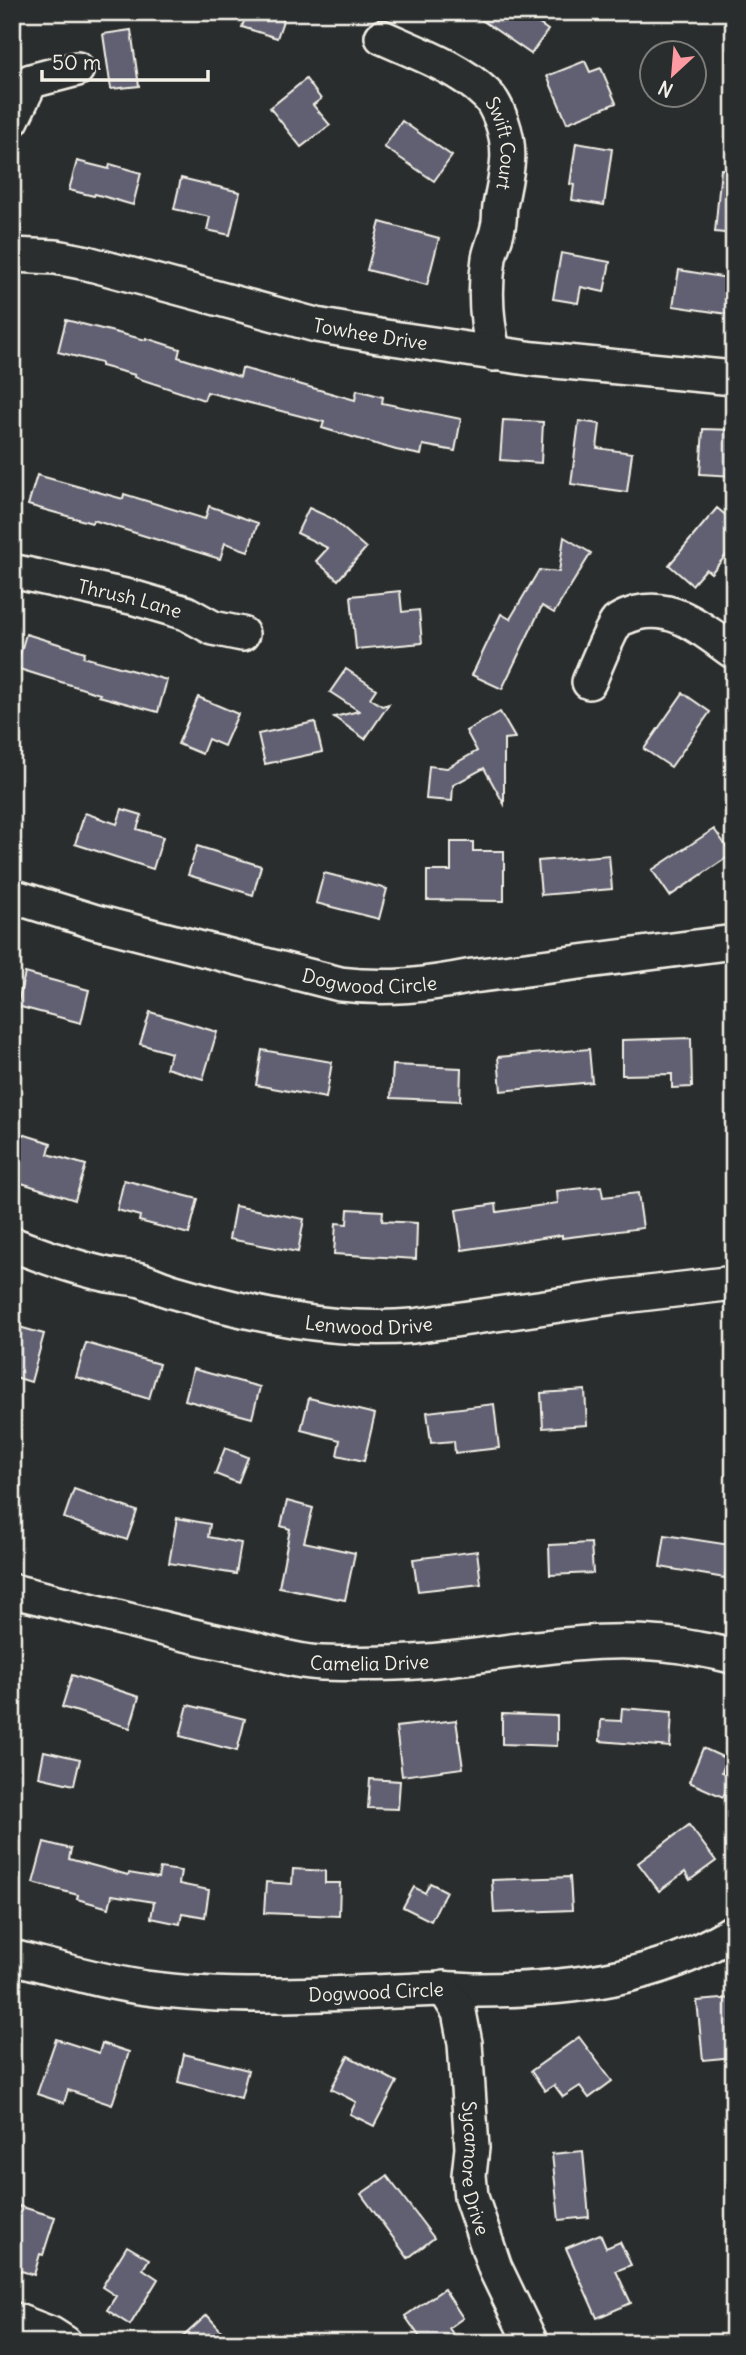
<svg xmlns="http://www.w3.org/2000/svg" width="746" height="2355" viewBox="0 0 746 2355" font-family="Delius,sans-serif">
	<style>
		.building { fill: #616072; stroke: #f4f1e8; stroke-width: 2 }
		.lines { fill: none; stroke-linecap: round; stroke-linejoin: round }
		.minor-casing { stroke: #f4f1e8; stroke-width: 38 }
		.minor { stroke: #2a2d2e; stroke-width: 33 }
		.labels { text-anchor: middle; stroke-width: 5; stroke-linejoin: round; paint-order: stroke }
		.street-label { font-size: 19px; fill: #f4f1e8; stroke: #2a2d2e }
	</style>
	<rect width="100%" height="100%" fill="#2a2d2e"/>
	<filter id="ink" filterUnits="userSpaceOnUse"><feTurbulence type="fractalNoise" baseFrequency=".0143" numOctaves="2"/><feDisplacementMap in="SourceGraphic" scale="14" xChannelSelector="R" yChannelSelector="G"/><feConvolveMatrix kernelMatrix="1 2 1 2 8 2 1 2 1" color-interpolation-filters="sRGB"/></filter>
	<g filter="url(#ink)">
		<g class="building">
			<path d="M 247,12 L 286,12 L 277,38 L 242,27 Z"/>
			<path d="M 470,12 L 522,12 L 548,30 L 531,54 Z"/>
			<path d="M 131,30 L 139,86 L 111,89 L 103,34 Z"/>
			<path d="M 585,61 L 590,72 L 601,68 L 616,103 L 567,123 L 547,76 Z"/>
			<path d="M 306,79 L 321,99 L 313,105 L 330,125 L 301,147 L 270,108 Z"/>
			<path d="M 402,121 L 452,156 L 434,181 L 384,147 Z"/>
			<path d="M 576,143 L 612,149 L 604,205 L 572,200 L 574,185 L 570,184 Z"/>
			<path d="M 77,161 L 109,169 L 110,164 L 141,173 L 133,205 L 95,194 L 94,196 L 69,190 Z"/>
			<path d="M 721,169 L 734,170 L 734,234 L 715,232 Z"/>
			<path d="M 181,178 L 240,192 L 230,235 L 207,230 L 210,217 L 174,209 Z"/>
			<path d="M 380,222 L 439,238 L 427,285 L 367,270 Z"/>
			<path d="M 561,253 L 610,262 L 604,292 L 581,287 L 578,303 L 553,299 Z"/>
			<path d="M 679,270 L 734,279 L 734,315 L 673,306 Z"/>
			<path d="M 66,320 L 146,340 L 146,338 L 180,349 L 178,357 L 240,377 L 242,368 L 355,400 L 357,390 L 383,397 L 382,403 L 461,419 L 455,451 L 423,445 L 421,455 L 396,450 L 322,428 L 324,422 L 207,392 L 204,400 L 134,377 L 135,375 L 101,366 L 101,363 L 58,352 Z"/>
			<path d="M 503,420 L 543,422 L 541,463 L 500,460 Z"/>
			<path d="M 579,421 L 600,424 L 597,448 L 632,453 L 627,492 L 571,484 Z"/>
			<path d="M 703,429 L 734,430 L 734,476 L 700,474 Z"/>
			<path d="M 37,475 L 123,499 L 124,494 L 205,519 L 209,506 L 258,523 L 248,551 L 225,543 L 220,559 L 93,520 L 92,523 L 28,505 Z"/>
			<path d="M 309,508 L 331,518 L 366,548 L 338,580 L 316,561 L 328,548 L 297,533 Z"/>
			<path d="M 717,508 L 734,522 L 734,546 L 711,573 L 706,569 L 692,585 L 669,565 Z"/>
			<path d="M 564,537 L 591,553 L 554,613 L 542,606 L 502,689 L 472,675 L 501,614 L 510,619 L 539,570 L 559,572 Z"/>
			<path d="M 400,591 L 402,612 L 419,610 L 422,643 L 356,649 L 351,596 Z"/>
			<path d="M 26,634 L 85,652 L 83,657 L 167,680 L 158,712 L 99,696 L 100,694 L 16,668 Z"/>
			<path d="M 346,669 L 376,689 L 370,698 L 382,706 L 389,704 L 365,739 L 334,717 L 359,711 L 330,692 Z"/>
			<path d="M 683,693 L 710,712 L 671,767 L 644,749 Z"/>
			<path d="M 198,697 L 238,714 L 224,746 L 208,739 L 202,754 L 178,744 Z"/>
			<path d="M 500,712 L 515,738 L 504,739 L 504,804 L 484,768 L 453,785 L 452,801 L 426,799 L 429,766 L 447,768 L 477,751 L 466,731 Z"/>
			<path d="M 315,722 L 322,752 L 265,764 L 258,734 Z"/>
			<path d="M 122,809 L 142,815 L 137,829 L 163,837 L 153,869 L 75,844 L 85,813 L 117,824 Z"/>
			<path d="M 714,829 L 732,854 L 670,896 L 652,870 Z"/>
			<path d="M 451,842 L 473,842 L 473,851 L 504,851 L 504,901 L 427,900 L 427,871 L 451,871 Z"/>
			<path d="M 197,846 L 261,866 L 253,895 L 188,875 Z"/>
			<path d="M 609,855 L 612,889 L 541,895 L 538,861 Z"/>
			<path d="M 324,873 L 387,889 L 379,919 L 316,903 Z"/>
			<path d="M 25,973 L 89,990 L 81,1023 L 17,1006 Z"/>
			<path d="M 150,1012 L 217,1032 L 203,1079 L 166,1068 L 171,1053 L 140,1044 Z"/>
			<path d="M 691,1038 L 692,1087 L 672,1088 L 672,1074 L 622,1075 L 622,1040 Z"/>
			<path d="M 589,1049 L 592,1082 L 501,1091 L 498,1057 Z"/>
			<path d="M 262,1050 L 332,1062 L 326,1098 L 256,1085 Z"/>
			<path d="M 393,1065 L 461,1068 L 460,1101 L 391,1098 Z"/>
			<path d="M 22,1134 L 51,1143 L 48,1154 L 86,1165 L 75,1200 L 12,1180 L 12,1167 Z"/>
			<path d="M 124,1180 L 198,1199 L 189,1234 L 139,1221 L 140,1216 L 117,1210 Z"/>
			<path d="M 601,1186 L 603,1197 L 638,1193 L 643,1228 L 562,1238 L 562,1235 L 462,1250 L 456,1210 L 496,1204 L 497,1212 L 558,1203 L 557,1191 Z"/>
			<path d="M 235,1206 L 304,1219 L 298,1252 L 229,1239 Z"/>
			<path d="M 348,1209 L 383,1211 L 382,1221 L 417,1223 L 416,1259 L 334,1254 L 336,1223 L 347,1224 Z"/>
			<path d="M 12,1325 L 44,1334 L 31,1382 L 12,1376 Z"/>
			<path d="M 86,1343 L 159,1364 L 149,1399 L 76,1377 Z"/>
			<path d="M 193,1369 L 260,1387 L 252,1418 L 185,1400 Z"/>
			<path d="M 585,1390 L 587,1425 L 543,1428 L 541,1393 Z"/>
			<path d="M 309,1398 L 375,1414 L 364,1461 L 337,1455 L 340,1440 L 301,1430 Z"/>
			<path d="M 494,1404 L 499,1448 L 455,1453 L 454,1441 L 431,1443 L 427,1412 Z"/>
			<path d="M 225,1448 L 248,1457 L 238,1483 L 215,1474 Z"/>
			<path d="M 74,1489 L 137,1511 L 127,1540 L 64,1518 Z"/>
			<path d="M 287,1501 L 313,1508 L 304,1542 L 355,1553 L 345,1600 L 279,1587 L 290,1529 L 281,1526 Z"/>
			<path d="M 177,1518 L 210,1524 L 208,1537 L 241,1543 L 236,1574 L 169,1563 Z"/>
			<path d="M 665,1535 L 730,1545 L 725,1578 L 660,1567 Z"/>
			<path d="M 591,1543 L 593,1573 L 550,1575 L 549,1545 Z"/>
			<path d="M 477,1551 L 481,1584 L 418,1591 L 413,1559 Z"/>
			<path d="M 72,1675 L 139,1697 L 130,1728 L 62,1707 Z"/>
			<path d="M 188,1705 L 245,1719 L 237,1751 L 180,1736 Z"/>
			<path d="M 622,1708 L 672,1712 L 670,1747 L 600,1741 L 601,1720 L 621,1721 Z"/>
			<path d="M 502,1714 L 557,1716 L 557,1746 L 502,1744 Z"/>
			<path d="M 456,1720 L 463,1768 L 402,1776 L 396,1727 Z"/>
			<path d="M 703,1748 L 727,1759 L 722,1772 L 733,1776 L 723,1797 L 689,1782 Z"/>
			<path d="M 44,1751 L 80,1759 L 74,1785 L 39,1777 Z"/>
			<path d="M 370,1779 L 400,1781 L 398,1809 L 368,1808 Z"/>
			<path d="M 689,1825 L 716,1861 L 690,1880 L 685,1872 L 659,1891 L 638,1863 Z"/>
			<path d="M 44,1842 L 71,1849 L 69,1859 L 128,1875 L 129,1873 L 158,1878 L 160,1868 L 181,1871 L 179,1884 L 209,1890 L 205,1917 L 182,1913 L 180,1924 L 151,1918 L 154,1902 L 112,1895 L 109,1908 L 77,1899 L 78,1895 L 33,1883 Z"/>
			<path d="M 293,1869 L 325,1871 L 325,1883 L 340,1883 L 339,1916 L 264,1913 L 266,1882 L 292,1884 Z"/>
			<path d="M 570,1877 L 572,1910 L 494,1913 L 492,1880 Z"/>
			<path d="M 430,1883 L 446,1891 L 431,1921 L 403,1907 L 414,1887 L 425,1893 Z"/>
			<path d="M 734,1998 L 734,2057 L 703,2060 L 697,2001 Z"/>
			<path d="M 579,2037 L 612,2081 L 589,2098 L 580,2086 L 563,2097 L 554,2085 L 545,2091 L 531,2071 Z"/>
			<path d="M 56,2039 L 99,2053 L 102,2043 L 129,2052 L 112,2105 L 68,2090 L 64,2103 L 37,2094 Z"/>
			<path d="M 184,2054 L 248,2070 L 241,2098 L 178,2082 Z"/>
			<path d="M 348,2056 L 397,2082 L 374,2126 L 350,2114 L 356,2102 L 331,2089 Z"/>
			<path d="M 583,2151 L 589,2217 L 559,2220 L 552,2154 Z"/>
			<path d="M 387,2176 L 434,2238 L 408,2258 L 361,2194 Z"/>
			<path d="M 19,2206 L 55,2217 L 43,2255 L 40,2254 L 34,2275 L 12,2268 L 18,2247 L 12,2245 L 12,2227 Z"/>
			<path d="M 600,2234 L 606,2248 L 620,2242 L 631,2265 L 616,2271 L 631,2303 L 597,2318 L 566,2248 Z"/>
			<path d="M 127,2246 L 149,2259 L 143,2269 L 158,2279 L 130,2325 L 107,2310 L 116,2296 L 102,2287 Z"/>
			<path d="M 444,2289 L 463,2318 L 449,2328 L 459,2343 L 424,2343 L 405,2316 Z"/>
			<path d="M 207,2315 L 232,2343 L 176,2343 Z"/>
		</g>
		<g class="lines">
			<defs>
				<g id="minor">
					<path id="s1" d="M 382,37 C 417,53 458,67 486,94 C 494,101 498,112 502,122 C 513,153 506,174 500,206 C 499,213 500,220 498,227 C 496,238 491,248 489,258 C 484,291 486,322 494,354"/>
					<path d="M 12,120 L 31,81 L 77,69"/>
					<path id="s2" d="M 12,255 L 56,257 L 87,263 L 316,325 L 379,336 L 534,359 L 734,378"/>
					<path id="s3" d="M 12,571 L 135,598 L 186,613 L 213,628 L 242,634"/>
					<path d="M 589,682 C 594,670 610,630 617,622 C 621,618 631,615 637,613 C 676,604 704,631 734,652"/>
					<path id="s4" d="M 12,896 L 96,922 L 340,984 C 388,990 427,985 473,976 L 734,942"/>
					<path id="s5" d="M 12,1244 C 42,1256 73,1267 104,1274 C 116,1277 129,1277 141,1280 C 151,1283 161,1288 171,1291 C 249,1314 332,1333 413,1326 L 615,1297 L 734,1283"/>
					<path id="s6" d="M 12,1591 C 88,1608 163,1631 239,1646 C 267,1651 293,1662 322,1663 C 358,1664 393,1664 428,1661 C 519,1653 607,1630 698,1649 C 710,1651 722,1653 734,1657"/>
					<path id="s7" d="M 12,1957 C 57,1968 101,1982 146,1988 C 245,2001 344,1993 442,1989 C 455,1988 467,1990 479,1990 C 565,1990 661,1979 734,1931"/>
					<path id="s8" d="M 444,1988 L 459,2012 L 465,2043 L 472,2148 L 469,2175 L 471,2197 L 495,2268 L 531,2343"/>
					<path d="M 12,2319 L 51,2334 L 65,2343"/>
				</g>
			</defs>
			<use href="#minor" class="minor-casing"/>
			<use href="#minor" class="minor"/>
		</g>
	</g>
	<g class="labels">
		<g class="street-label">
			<text dy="7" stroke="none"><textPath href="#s1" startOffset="173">Swift Court</textPath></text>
			<text dy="7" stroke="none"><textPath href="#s2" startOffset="368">Towhee Drive</textPath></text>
			<text dy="7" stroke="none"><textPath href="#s3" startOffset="121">Thrush Lane</textPath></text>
			<text dy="7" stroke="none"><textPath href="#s4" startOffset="369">Dogwood Circle</textPath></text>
			<text dy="7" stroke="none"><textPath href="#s5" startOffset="368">Lenwood Drive</textPath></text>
			<text dy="7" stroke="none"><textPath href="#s6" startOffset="366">Camelia Drive</textPath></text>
			<text dy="7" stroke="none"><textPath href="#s7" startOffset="368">Dogwood Circle</textPath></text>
			<text dy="7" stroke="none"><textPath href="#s8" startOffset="186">Sycamore Drive</textPath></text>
		</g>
	</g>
	<rect width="746" height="2355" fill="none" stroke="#2a2d2e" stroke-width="42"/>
	<rect x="21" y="21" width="704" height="2313" fill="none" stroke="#f4f1e8" stroke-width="2.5" filter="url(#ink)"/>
	<g transform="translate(673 74) rotate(206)"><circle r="33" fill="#2a2d2e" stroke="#7b7b78" stroke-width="2"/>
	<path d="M0-5L12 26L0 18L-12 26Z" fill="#ff9aa2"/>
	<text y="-10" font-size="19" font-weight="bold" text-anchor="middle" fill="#f4f1e8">N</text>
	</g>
	<path d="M42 70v10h166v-10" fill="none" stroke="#f4f1e8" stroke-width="3.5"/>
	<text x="52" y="70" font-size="21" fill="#f4f1e8" stroke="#2a2d2e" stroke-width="5" paint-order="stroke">50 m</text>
</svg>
